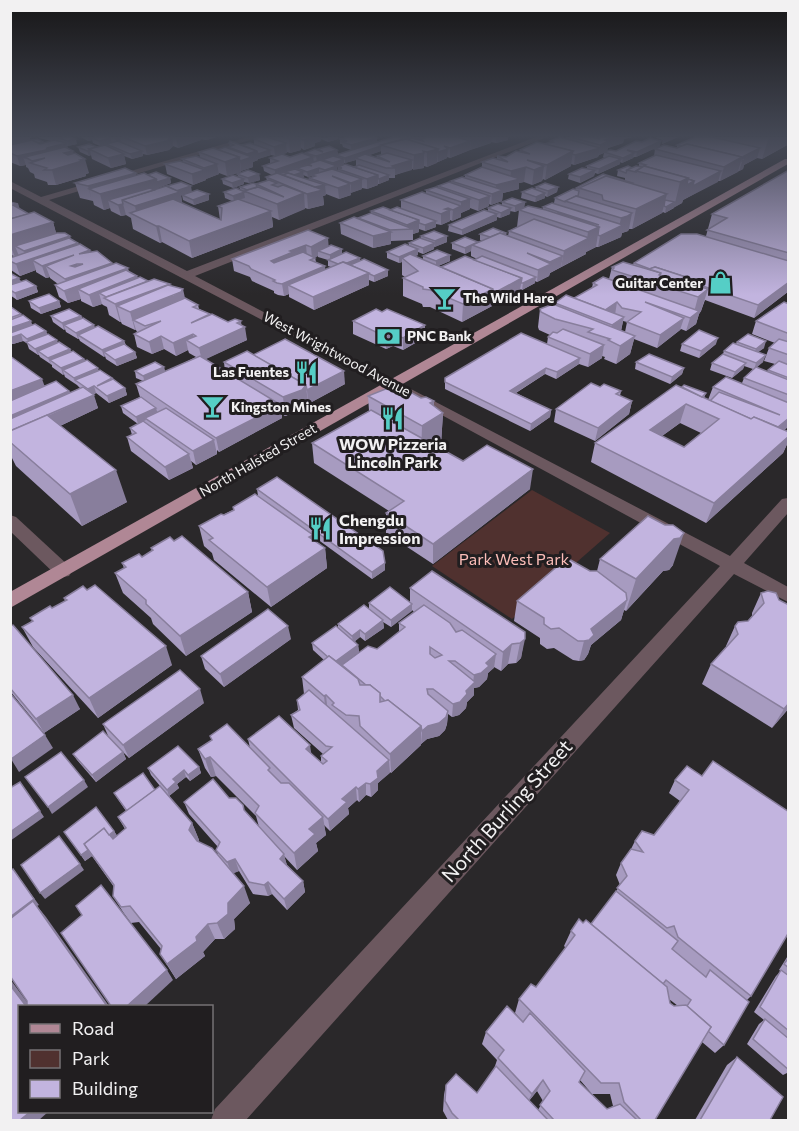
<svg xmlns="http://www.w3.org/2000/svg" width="799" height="1131" viewBox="0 0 799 1131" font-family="Commissioner,sans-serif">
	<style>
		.green { fill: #50312f }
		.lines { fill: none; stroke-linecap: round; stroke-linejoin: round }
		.minor { fill: #6c585f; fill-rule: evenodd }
		.major { fill: #b08795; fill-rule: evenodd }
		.wall { fill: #a79bc0; fill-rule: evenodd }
		.shaded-wall { fill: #887e9c }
		.building { fill: #c2b4df; stroke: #887e9c; stroke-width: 1.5; fill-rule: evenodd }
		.labels { text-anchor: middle; stroke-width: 6; stroke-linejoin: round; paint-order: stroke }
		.far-poi-label { font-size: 14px; font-weight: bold; fill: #f2f1f2; stroke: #211e20; text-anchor: start }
		.far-street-label { font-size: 14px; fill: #f2f1f2; stroke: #211e20 }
		.poi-label { font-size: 16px; font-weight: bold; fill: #f2f1f2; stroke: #211e20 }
		.park-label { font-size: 16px; fill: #fcbdb8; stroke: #211e20 }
		.near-street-label { font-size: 20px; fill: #f2f1f2; stroke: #211e20 }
	</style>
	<rect width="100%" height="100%" fill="#2a282a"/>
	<path class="green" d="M 532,490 L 610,533 L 512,619 L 432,566 Z"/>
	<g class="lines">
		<g class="minor">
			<path d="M 248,137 L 260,137 L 49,200 L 187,271 L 536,137 L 547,137 L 195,276 L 730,556 L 782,499 L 788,498 L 788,513 L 744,563 L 788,587 L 788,602 L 734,574 L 246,1120 L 211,1120 L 215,1109 L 720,566 L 390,387 L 10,188 L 10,181 L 41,197 Z"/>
			<path d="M 10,515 L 16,517 L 69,566 L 72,571 L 69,576 L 63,577 L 57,576 L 10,531 Z"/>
		</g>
		<path class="major" d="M 785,159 L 788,159 L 788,164 L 10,608 L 10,592 Z"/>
	</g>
	<g class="wall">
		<path d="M 10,137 L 30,138 L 30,140 L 43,142 L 43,143 L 52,141 L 39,138 L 39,137 L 70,137 L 77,144 L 67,146 L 68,149 L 74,154 L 89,173 L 86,174 L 86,176 L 56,185 L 48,185 L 47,182 L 35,178 L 34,174 L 30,172 L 28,168 L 26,167 L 26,165 L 20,166 L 10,162 Z"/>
		<path d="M 81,137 L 217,137 L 206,140 L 200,139 L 201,140 L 178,148 L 173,146 L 169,150 L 147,155 L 143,154 L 143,156 L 132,159 L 124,156 L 126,164 L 111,168 L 92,159 L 91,155 L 89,156 L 80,152 L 78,147 L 97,147 L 106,146 L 106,145 L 100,146 L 93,143 L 92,140 L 88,141 Z"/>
		<path d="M 260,137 L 377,138 L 377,142 L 426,137 L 417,140 L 421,141 L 421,139 L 427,137 L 508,137 L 508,140 L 496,143 L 491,142 L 491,143 L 470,150 L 450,158 L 447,157 L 447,158 L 427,167 L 424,166 L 424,168 L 412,169 L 395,175 L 395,178 L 389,178 L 389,180 L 379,184 L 378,184 L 378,185 L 367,189 L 362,188 L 362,189 L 350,193 L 351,195 L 339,199 L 326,194 L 326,195 L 323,196 L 324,205 L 308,209 L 305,208 L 279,220 L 272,217 L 273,227 L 192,258 L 162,242 L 160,243 L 133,229 L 131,218 L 126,215 L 121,216 L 111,211 L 110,208 L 104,210 L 94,205 L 93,201 L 80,198 L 75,183 L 147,175 L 170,178 L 171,183 L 158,188 L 158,189 L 192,192 L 209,194 L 209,200 L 194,205 L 183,200 L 182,195 L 187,193 L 181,195 L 182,203 L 220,220 L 218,206 L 232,201 L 225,198 L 224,192 L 240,190 L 240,187 L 256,184 L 267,181 L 266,177 L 272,175 L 264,171 L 263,166 L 270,163 L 270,158 L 275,156 L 271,155 L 258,159 L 258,160 L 253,162 L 253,167 L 241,171 L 241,172 L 227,176 L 219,173 L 219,174 L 206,179 L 206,180 L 193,185 L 167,174 L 165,164 L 183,162 L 182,159 L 200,158 L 199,152 L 228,148 L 228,147 L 230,147 L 229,143 L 242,145 L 254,144 L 254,139 ZM 338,138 L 340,139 L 340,144 L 342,144 L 343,147 L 351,150 L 338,154 L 337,150 L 318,149 L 318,150 L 305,153 L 306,155 L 290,157 L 282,154 L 287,153 L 287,152 L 290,153 L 301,150 L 301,148 L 304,150 L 315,146 L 315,143 L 321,141 L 321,139 L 328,142 L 338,139 ZM 381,151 L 381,155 L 377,156 L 377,158 L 369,155 ZM 356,160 L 356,166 L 338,167 L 338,171 L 337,170 L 337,167 L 344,164 L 344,163 L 345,163 ZM 303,175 L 308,177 L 312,176 L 312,177 L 309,178 L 309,180 L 302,177 L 304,177 Z"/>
		<path d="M 566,137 L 633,137 L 624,139 L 623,143 L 608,148 L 607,151 L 616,151 L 660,146 L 636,157 L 634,157 L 633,158 L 622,163 L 620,162 L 620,164 L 598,174 L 595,173 L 594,176 L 580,183 L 568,179 L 569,174 L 587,169 L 587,166 L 604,158 L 603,157 L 604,153 L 599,155 L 598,157 L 574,165 L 571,164 L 571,166 L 545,180 L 543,179 L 542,181 L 532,185 L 524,182 L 519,183 L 519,189 L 503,193 L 502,201 L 491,205 L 489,204 L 489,206 L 478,211 L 470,208 L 470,209 L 461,213 L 461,217 L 452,221 L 450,220 L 450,221 L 441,225 L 436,224 L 436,227 L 425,231 L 419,229 L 419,232 L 413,234 L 413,240 L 391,241 L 391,244 L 373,248 L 341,234 L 340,223 L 358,219 L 358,218 L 371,213 L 371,211 L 401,208 L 401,200 L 426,194 L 426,190 L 438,187 L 438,186 L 451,182 L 451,181 L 465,178 L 465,175 L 482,167 L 482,162 L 497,159 L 497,156 L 506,157 L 520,152 L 520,150 L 550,142 L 550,141 L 566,138 Z"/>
		<path d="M 656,137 L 678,137 L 662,144 L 663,140 L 656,138 Z"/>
		<path d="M 695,137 L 789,137 L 789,144 L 762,159 L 757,158 L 744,165 L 743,169 L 720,181 L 718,181 L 683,200 L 682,203 L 674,207 L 674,208 L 665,213 L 663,212 L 662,213 L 632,229 L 629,229 L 628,231 L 622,233 L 621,237 L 598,247 L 596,247 L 586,252 L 586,254 L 550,273 L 549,276 L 537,282 L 535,281 L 535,283 L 522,290 L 521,289 L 520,290 L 494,304 L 492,303 L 492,306 L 462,322 L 430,307 L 423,307 L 422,304 L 403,296 L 403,278 L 405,277 L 402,275 L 402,262 L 399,263 L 387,258 L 387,252 L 409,245 L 409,243 L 421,238 L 421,236 L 447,236 L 447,242 L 434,247 L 434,249 L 423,254 L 418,252 L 418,255 L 414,256 L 423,260 L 423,256 L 450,261 L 438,266 L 441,267 L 474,260 L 477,259 L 471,256 L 471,251 L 465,254 L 452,249 L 452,243 L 478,242 L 482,241 L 480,240 L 480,234 L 506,233 L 506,235 L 508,236 L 509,231 L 517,227 L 519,210 L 515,212 L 510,211 L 510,214 L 500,218 L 497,217 L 497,220 L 462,235 L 448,231 L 449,225 L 488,211 L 488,208 L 502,205 L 502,202 L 525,202 L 524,208 L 543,209 L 543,207 L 554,203 L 555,198 L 576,190 L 576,188 L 625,180 L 625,178 L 617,176 L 618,170 L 639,166 L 639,163 L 654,156 L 655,149 L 677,148 L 677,145 Z"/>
		<path d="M 789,170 L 789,291 L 754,318 L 705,300 L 701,311 L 699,314 L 696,324 L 686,331 L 681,329 L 680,330 L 657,348 L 634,339 L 630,354 L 616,364 L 604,359 L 605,357 L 602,356 L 602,358 L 588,367 L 579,364 L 556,379 L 545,374 L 516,393 L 551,410 L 550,417 L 530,431 L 445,389 L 445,378 L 547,344 L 548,337 L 550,335 L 539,330 L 538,327 L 540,309 L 555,305 L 555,303 L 574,298 L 592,288 L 593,283 L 609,279 L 612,267 L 633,265 L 634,263 L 706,236 L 712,214 ZM 623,321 L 627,322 L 625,332 L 621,331 Z"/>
		<path d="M 237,174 L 259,174 L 260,180 L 249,183 L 244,182 L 244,184 L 233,188 L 223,184 L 222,179 L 238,176 Z"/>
		<path d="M 536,187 L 558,187 L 557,192 L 547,197 L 545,196 L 545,198 L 535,202 L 521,198 L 522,192 L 535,190 Z"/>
		<path d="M 10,202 L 18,204 L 19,208 L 29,214 L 53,222 L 56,233 L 71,240 L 78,245 L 113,264 L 129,272 L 138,278 L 148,281 L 171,286 L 185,298 L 198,305 L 199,309 L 228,322 L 241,325 L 247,340 L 205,359 L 225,372 L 224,362 L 253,355 L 345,384 L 308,404 L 304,409 L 285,416 L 282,414 L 282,418 L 219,452 L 217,450 L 217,454 L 196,465 L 191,461 L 193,468 L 169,480 L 131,451 L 127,437 L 132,435 L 130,428 L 138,424 L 123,413 L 121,406 L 140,397 L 136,384 L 143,381 L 136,378 L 135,371 L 164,367 L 165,372 L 196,357 L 189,353 L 188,350 L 176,356 L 164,349 L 152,354 L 137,347 L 134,334 L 137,332 L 136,330 L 135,330 L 122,324 L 121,322 L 120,322 L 109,315 L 107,307 L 103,305 L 102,304 L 93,307 L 81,301 L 81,299 L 68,303 L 59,297 L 55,285 L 58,284 L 50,278 L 50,277 L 46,278 L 36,272 L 36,270 L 20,276 L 11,270 L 10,258 L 14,256 L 10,255 Z"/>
		<path d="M 328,238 L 328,246 L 342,254 L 360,261 L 388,276 L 374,282 L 369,280 L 369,285 L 314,310 L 289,297 L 289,294 L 284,296 L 278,295 L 274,293 L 274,291 L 252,281 L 250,277 L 234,271 L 232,259 ZM 318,256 L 318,257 L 328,260 L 328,266 L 331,267 L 325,270 L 316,262 L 315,257 Z"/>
		<path d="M 10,273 L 21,281 L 36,286 L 38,292 L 17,300 L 10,295 Z"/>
		<path d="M 29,301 L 59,301 L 61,307 L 41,314 L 31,308 Z"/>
		<path d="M 789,304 L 789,426 L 784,430 L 789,432 L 789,440 L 783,453 L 706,523 L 591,462 L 595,443 L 682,387 L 706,393 L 704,398 L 708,400 L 713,387 L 742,383 L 744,378 L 753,369 L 744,366 L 743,369 L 732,378 L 710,370 L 712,363 L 723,354 L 724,351 L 736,344 L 737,342 L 764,348 L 758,352 L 763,362 L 756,367 L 767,372 L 775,364 L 764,361 L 769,348 L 775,343 L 752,334 L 756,321 ZM 680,423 L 701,433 L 684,447 L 662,436 Z"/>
		<path d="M 11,307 L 32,325 L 46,331 L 47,334 L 58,343 L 70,349 L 71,352 L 84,359 L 85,361 L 98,368 L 98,370 L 125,388 L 127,395 L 109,403 L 96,393 L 93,395 L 98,408 L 60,426 L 127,502 L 82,526 L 16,466 L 10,454 L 10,356 L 45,386 L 69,391 L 70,393 L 80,388 L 77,385 L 65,377 L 64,374 L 63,375 L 52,367 L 52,365 L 40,357 L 39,355 L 38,355 L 29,349 L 27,343 L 23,341 L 13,344 L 10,343 Z"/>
		<path d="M 382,312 L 425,325 L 424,338 L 403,350 L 393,346 L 386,349 L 353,334 L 353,321 Z"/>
		<path d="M 51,316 L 81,316 L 82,318 L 95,327 L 124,341 L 126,345 L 135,352 L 137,358 L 117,366 L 106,359 L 105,356 L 104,357 L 80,341 L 79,339 L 78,339 L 66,332 L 65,329 L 64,330 L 53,322 Z"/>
		<path d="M 682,344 L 716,344 L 699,358 L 680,351 Z"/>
		<path d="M 636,362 L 684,368 L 682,374 L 670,384 L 635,369 Z"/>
		<path d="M 387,385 L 402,388 L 421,398 L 434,401 L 434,406 L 443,413 L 441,444 L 438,447 L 463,461 L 530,489 L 433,564 L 386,533 L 386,513 L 389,511 L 314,463 L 312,443 L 369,411 L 368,396 L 387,388 Z"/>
		<path d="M 600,387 L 621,391 L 620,396 L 632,401 L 629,414 L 595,441 L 554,422 L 556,409 Z"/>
		<path d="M 257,489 L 385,570 L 372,579 L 313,536 L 313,539 L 325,548 L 327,568 L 271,607 L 214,560 L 212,553 L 204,546 L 199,526 L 233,510 L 233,507 L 258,496 Z"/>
		<path d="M 174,541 L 248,592 L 252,612 L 186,656 L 153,624 L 151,618 L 123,593 L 115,573 L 124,568 L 122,563 L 142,557 L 152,551 L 151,548 Z"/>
		<path d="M 600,559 L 673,565 L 669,570 L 663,571 L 626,611 L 624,610 L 621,620 L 591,645 L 588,654 L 584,660 L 579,661 L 573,660 L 554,648 L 547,649 L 540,644 L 540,638 L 514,621 L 517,601 L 590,571 L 597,571 Z"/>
		<path d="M 410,588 L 525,632 L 521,658 L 516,663 L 508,664 L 501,671 L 494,667 L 488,673 L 487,679 L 479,687 L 474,688 L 474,695 L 467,702 L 466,708 L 459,715 L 452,717 L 448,714 L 447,724 L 445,730 L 439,736 L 427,739 L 421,744 L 421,745 L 391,773 L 390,772 L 378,783 L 378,790 L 371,797 L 366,795 L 359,802 L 357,800 L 348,808 L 349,814 L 330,831 L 324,825 L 326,835 L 316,843 L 318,851 L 297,870 L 284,856 L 287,865 L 303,881 L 305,892 L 287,910 L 272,894 L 268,896 L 253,894 L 239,871 L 233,873 L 250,903 L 234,919 L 235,929 L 224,939 L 215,939 L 203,952 L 205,956 L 176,979 L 160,954 L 161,949 L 139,922 L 131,923 L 123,912 L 113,896 L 114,887 L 92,856 L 85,861 L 64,832 L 114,831 L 117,836 L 125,829 L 118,817 L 126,811 L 114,793 L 155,790 L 160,786 L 151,775 L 148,768 L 199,767 L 201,773 L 190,781 L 186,777 L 177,784 L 179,788 L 169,796 L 192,823 L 199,840 L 198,842 L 218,854 L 216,850 L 218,847 L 189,814 L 184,802 L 229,798 L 244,810 L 259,827 L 256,816 L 216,776 L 211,777 L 205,768 L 198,749 L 250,748 L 248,739 L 311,753 L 321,763 L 321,756 L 323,754 L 294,728 L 291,715 L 298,710 L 297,700 L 304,694 L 302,677 L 324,660 L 313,650 L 312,643 L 338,628 L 338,624 L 369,609 L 369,603 L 410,602 ZM 412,610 L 414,612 L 399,623 L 399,632 L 377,649 L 342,665 L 342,667 L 341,665 L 359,652 L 358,645 L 355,641 L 360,637 L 365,641 L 384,628 L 383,622 L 391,627 Z"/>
		<path d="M 761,593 L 779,600 L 789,605 L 789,708 L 772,728 L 702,684 L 711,664 L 726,647 L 726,646 L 735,626 L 748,621 L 752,616 L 752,613 Z"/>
		<path d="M 64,598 L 172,665 L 98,718 L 33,647 L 22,627 L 32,621 L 30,618 L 52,608 L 65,601 Z"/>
		<path d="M 10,626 L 80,709 L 44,733 L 10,691 Z"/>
		<path d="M 291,639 L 224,687 L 205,669 L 201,656 Z"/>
		<path d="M 204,703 L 129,758 L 109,738 L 103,724 Z"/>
		<path d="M 123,752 L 126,759 L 96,782 L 77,760 L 73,754 Z"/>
		<path d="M 687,766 L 751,996 L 747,1000 L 724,1045 L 715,1053 L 702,1042 L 655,1120 L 448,1120 L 443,1111 L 444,1095 L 446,1085 L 477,1093 L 494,1069 L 497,1060 L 482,1044 L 486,1032 L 523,1022 L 515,1013 L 519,999 L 536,987 L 566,948 L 564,946 L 571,931 L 583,923 L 591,924 L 615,893 L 620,885 L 616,875 L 621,863 L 631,849 L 635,841 L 654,835 L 680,801 L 669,793 L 675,780 ZM 669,999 L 678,1006 L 674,1006 L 670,1003 ZM 580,1080 L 592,1094 L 610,1094 L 613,1106 L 607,1109 L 579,1082 ZM 537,1091 L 543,1101 L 538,1110 L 529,1101 Z"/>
		<path d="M 789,954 L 789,1072 L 783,1075 L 747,1044 L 759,1024 L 764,1020 L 754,1012 L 776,976 L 781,971 L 779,970 Z"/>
		<path d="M 737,1057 L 770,1120 L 695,1120 L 727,1065 Z"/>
	</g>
	<g class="shaded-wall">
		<path d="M 10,137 L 34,137 L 30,138 L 31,144 L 10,149 Z"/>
		<path d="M 87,137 L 99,137 L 92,138 L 92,140 L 88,141 Z"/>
		<path d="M 115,137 L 120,137 L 121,141 L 116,142 Z"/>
		<path d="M 172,137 L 173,146 L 169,150 L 147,155 L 145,146 Z"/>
		<path d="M 179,137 L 200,137 L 201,140 L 178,148 L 176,138 Z"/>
		<path d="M 206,137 L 217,137 L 206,140 Z"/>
		<path d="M 297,137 L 300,137 L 301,150 L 290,153 L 289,139 Z"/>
		<path d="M 310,137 L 320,137 L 321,141 L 315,143 L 315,146 L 304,150 L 304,140 Z"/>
		<path d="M 328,137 L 338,137 L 338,139 L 328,142 Z"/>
		<path d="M 411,137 L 426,137 L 408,143 L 383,146 Z"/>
		<path d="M 471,137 L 492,137 L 491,143 L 470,150 Z"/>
		<path d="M 496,137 L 508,137 L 508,140 L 496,143 Z"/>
		<path d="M 614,137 L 633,137 L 624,139 L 623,143 L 608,148 L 607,151 L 599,155 L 600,145 L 605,140 Z"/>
		<path d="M 669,137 L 678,137 L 662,144 L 663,139 Z"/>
		<path d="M 769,137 L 789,137 L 789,144 L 762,159 Z"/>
		<path d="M 111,138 L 112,143 L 100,146 L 99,141 Z"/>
		<path d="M 377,138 L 377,143 L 351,150 L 351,145 Z"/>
		<path d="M 76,139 L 77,144 L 68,146 L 67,141 Z"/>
		<path d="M 470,141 L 470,150 L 450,158 L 450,148 Z"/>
		<path d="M 661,141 L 660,146 L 636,157 L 637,152 Z"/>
		<path d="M 67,143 L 68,150 L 73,151 L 77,163 L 80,160 L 85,159 L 89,173 L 86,174 L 86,176 L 56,185 L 52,170 L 33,164 L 32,161 L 23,157 L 26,165 L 20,166 L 17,156 Z"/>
		<path d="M 286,143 L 287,153 L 275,156 L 274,147 Z"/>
		<path d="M 381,146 L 381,151 L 359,159 L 355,158 L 356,160 L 345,163 L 345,158 Z"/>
		<path d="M 600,148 L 598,157 L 574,165 L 575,155 Z"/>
		<path d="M 760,148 L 757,158 L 744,165 L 743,169 L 739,171 L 744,156 Z"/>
		<path d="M 438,149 L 437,163 L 427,167 L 427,152 Z"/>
		<path d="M 448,149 L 447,158 L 438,162 L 438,152 Z"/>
		<path d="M 90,150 L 91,155 L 89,156 L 87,151 Z"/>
		<path d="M 270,150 L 271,155 L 258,159 L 258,160 L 253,162 L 253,167 L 241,171 L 240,161 L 247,159 L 247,154 L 257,151 Z"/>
		<path d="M 337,150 L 338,155 L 317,162 L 316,156 Z"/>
		<path d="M 142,151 L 143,156 L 132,159 L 130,154 Z"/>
		<path d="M 573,151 L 571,166 L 545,180 L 547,165 Z"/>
		<path d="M 424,153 L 424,168 L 413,170 L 414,155 Z"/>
		<path d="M 634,153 L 633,158 L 622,163 L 623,158 Z"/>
		<path d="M 124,154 L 126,164 L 111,168 L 108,158 Z"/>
		<path d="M 239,157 L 241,172 L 227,176 L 225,162 Z"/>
		<path d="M 313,157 L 314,162 L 275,176 L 275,170 Z"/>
		<path d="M 742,157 L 738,172 L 720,181 L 724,167 Z"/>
		<path d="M 344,159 L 344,164 L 337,167 L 337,171 L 325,175 L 325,170 L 333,167 L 333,163 Z"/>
		<path d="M 621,159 L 620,164 L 598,174 L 599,169 Z"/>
		<path d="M 412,160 L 412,170 L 395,175 L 395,168 L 392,166 Z"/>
		<path d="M 217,164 L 219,174 L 206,179 L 206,180 L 193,185 L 192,174 L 205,170 L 204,168 Z"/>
		<path d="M 544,166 L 542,181 L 532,185 L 534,170 Z"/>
		<path d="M 526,167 L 524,182 L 519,183 L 519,189 L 503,193 L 502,201 L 491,205 L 492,194 L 495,193 L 496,185 L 510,181 L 511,171 Z"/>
		<path d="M 319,168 L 319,173 L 308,177 L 307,172 Z"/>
		<path d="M 595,170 L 594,176 L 580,183 L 580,177 Z"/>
		<path d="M 721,171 L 718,182 L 683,200 L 682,203 L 665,213 L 666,207 L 675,203 L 680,182 L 688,178 L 694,181 Z"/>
		<path d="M 303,172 L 304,177 L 293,181 L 292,175 Z"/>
		<path d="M 136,173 L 138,183 L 156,179 L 170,178 L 171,183 L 158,188 L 159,193 L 176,191 L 191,186 L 192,192 L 181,195 L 183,208 L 137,217 L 135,206 L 122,200 L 126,215 L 121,216 L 118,205 L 108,200 L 110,208 L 104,210 L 100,194 L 89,189 L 92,201 L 88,186 Z"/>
		<path d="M 259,174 L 260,180 L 249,183 L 248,178 Z"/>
		<path d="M 378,175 L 378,185 L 367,189 L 367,179 Z"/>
		<path d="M 389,175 L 389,180 L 379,184 L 379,179 Z"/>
		<path d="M 244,179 L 244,184 L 233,188 L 232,183 Z"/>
		<path d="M 362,179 L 362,189 L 351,193 L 351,183 Z"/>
		<path d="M 350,184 L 351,195 L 339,199 L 338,188 Z"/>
		<path d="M 325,185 L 326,195 L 323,196 L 324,205 L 308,209 L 307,194 L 311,188 Z"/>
		<path d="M 558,187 L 557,192 L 547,197 L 548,191 Z"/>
		<path d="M 244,192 L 245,198 L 234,201 L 233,196 Z"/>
		<path d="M 304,193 L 305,209 L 279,220 L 277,204 Z"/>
		<path d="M 545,193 L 545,198 L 535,202 L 536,197 Z"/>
		<path d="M 209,194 L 209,200 L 194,205 L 193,200 Z"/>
		<path d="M 667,194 L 662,213 L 632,229 L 636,209 Z"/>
		<path d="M 490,196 L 489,206 L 478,211 L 479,200 Z"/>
		<path d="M 470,199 L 470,209 L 461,213 L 461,217 L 452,221 L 453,210 L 461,206 L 461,202 Z"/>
		<path d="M 525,202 L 524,208 L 515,212 L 515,206 Z"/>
		<path d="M 18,204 L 23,218 L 53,222 L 58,240 L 70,236 L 73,245 L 78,243 L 81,253 L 90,250 L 94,262 L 75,257 L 78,267 L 46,267 L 50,277 L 46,278 L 42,266 L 33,261 L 36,270 L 20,276 L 16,264 L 27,260 L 24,251 L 15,246 L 19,256 L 15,257 L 10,245 L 10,222 L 13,205 Z"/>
		<path d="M 448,208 L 447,212 L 450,210 L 450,221 L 441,225 L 441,214 Z"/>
		<path d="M 511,208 L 510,214 L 500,218 L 501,213 Z"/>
		<path d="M 271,211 L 273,227 L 192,258 L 189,241 Z"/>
		<path d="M 632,213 L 629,229 L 628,231 L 622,233 L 621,237 L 598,247 L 600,236 L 619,227 L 621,218 Z"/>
		<path d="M 497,214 L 497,220 L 462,235 L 462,230 Z"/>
		<path d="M 419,220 L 419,232 L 413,234 L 413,229 L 407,229 L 407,225 Z"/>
		<path d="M 436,221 L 436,227 L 425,231 L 425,225 Z"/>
		<path d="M 156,226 L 159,226 L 162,242 L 160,243 Z"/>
		<path d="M 599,227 L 596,247 L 586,252 L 586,254 L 561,267 L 564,251 L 587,239 L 588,232 Z"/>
		<path d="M 391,232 L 391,244 L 373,248 L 373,236 Z"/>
		<path d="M 447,236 L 447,242 L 435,247 L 435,241 Z"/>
		<path d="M 328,238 L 329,250 L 318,251 L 318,256 L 312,259 L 311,247 Z"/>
		<path d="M 435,243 L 434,249 L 423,254 L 423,248 Z"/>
		<path d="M 306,245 L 307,257 L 272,273 L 271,261 L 290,251 Z"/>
		<path d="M 472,245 L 471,251 L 465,254 L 465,248 Z"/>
		<path d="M 342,249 L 342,255 L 330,261 L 330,255 Z"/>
		<path d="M 418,249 L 418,255 L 405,260 L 402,258 L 402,262 L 399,263 L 399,257 Z"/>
		<path d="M 450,255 L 450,261 L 436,267 L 436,261 Z"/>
		<path d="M 563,256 L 561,267 L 550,273 L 549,276 L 537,282 L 538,270 L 550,264 L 550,262 Z"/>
		<path d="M 360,258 L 360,264 L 341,266 Z"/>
		<path d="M 112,263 L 115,273 L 128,268 L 131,279 L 137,276 L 140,288 L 170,284 L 173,296 L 183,289 L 187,307 L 133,320 L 136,330 L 135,330 L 130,312 L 117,306 L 121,322 L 120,322 L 115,304 L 111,300 L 99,293 L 102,304 L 93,307 L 89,295 L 78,289 L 81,299 L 68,303 L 64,291 L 69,290 L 65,279 Z"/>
		<path d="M 325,266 L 326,278 L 288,285 L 289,294 L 284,296 L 282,284 Z"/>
		<path d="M 388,270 L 388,276 L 374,282 L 374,276 Z"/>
		<path d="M 369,273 L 369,285 L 314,310 L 313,297 Z"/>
		<path d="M 536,277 L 535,283 L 522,290 L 523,283 Z"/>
		<path d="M 19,278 L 22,284 L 10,288 L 10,281 Z"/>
		<path d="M 522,278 L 520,290 L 494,304 L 496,292 Z"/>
		<path d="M 789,282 L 789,291 L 754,318 L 758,305 Z"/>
		<path d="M 36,286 L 38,292 L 17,300 L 15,293 Z"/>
		<path d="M 493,289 L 492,306 L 462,322 L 463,304 Z"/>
		<path d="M 708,289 L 701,311 L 699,314 L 696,324 L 686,331 L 690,318 L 693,316 L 698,297 Z"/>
		<path d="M 59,301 L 61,307 L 41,314 L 39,308 Z"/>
		<path d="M 617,302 L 615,315 L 601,312 Z"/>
		<path d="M 81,316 L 83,322 L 64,325 L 65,329 L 64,330 L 62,323 Z"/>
		<path d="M 624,317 L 620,335 L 609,339 L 612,325 Z"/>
		<path d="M 684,318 L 680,330 L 657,348 L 660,335 Z"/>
		<path d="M 31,321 L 33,327 L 10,336 L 10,328 Z"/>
		<path d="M 241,321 L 242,329 L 245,327 L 247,340 L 202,361 L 199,348 L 237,323 Z"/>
		<path d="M 94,325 L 96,332 L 78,335 L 79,339 L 78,339 L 76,333 Z"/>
		<path d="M 425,325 L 424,338 L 403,350 L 403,338 Z"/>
		<path d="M 46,331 L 48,338 L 30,345 L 27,339 Z"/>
		<path d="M 392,333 L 393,346 L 386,349 L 386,337 Z"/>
		<path d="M 21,334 L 23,341 L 13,344 L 10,338 Z"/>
		<path d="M 193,334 L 195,345 L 186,340 L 188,350 L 176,356 L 173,343 Z"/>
		<path d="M 161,336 L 164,349 L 152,354 L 149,342 Z"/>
		<path d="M 635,336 L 630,354 L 616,364 L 620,346 Z"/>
		<path d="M 718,338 L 716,344 L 699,358 L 701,351 Z"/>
		<path d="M 57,340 L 59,346 L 38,351 L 39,355 L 38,355 L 35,349 Z"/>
		<path d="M 124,341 L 126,348 L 104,352 L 105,356 L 104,357 L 102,350 Z"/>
		<path d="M 766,341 L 764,348 L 753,356 L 756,349 Z"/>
		<path d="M 604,345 L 602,358 L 588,367 L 590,354 Z"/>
		<path d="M 70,349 L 72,356 L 50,360 L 51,365 L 48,358 Z"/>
		<path d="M 135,352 L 137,358 L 117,366 L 115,360 Z"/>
		<path d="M 766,355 L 763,362 L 754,370 L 756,363 Z"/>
		<path d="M 580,358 L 579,364 L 556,379 L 557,372 Z"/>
		<path d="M 84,359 L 86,365 L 63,370 L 64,374 L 63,375 L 61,368 Z"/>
		<path d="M 746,363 L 743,369 L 732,378 L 735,372 Z"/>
		<path d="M 164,367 L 165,374 L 145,383 L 143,376 Z"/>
		<path d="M 98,368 L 100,375 L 75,380 L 76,385 L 74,378 Z"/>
		<path d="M 546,368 L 545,374 L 509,397 L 510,391 Z"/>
		<path d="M 684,368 L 682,374 L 670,384 L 672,377 Z"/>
		<path d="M 344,371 L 345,384 L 308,404 L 307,390 Z"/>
		<path d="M 42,379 L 49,398 L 10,413 L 10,391 Z"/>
		<path d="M 306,385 L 308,404 L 304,409 L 285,416 L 283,397 Z"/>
		<path d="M 94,386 L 96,393 L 90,396 L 88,389 Z"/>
		<path d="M 125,388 L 127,395 L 109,403 L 107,396 Z"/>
		<path d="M 69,391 L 73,404 L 10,432 L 10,416 Z"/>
		<path d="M 94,395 L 98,408 L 15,447 L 10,433 Z"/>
		<path d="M 434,401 L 433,419 L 443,413 L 441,444 L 421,457 L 422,426 L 430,403 Z"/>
		<path d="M 632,401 L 629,414 L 595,441 L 598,428 Z"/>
		<path d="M 686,404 L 680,423 L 644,449 L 650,430 Z"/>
		<path d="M 281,405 L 282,418 L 219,452 L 216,438 Z"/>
		<path d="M 156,408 L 158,414 L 145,418 L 146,420 L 138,424 L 136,417 Z"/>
		<path d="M 551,410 L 550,417 L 530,431 L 531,424 Z"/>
		<path d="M 789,418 L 789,426 L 769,444 L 775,430 Z"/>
		<path d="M 789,436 L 789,440 L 783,453 L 706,523 L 714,503 Z"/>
		<path d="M 214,440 L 217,454 L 196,465 L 193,451 Z"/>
		<path d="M 189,454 L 193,468 L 169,480 L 165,467 Z"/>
		<path d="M 533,469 L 530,489 L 433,564 L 433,544 Z"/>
		<path d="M 116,470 L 127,502 L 82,526 L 70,494 Z"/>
		<path d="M 684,533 L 673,565 L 669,570 L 663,571 L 626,611 L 636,579 L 674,539 Z"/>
		<path d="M 313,535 L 315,555 L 325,548 L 327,568 L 271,607 L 267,587 L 309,537 Z"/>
		<path d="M 385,563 L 385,570 L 372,579 L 372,572 Z"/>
		<path d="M 248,592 L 252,612 L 186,656 L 180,636 Z"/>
		<path d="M 627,600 L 621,620 L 591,645 L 588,654 L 584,660 L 579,661 L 584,641 L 591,629 Z"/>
		<path d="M 412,604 L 412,611 L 391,627 L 391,620 Z"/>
		<path d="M 383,620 L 384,628 L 365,641 L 365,634 Z"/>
		<path d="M 288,626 L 291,639 L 224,687 L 220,674 Z"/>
		<path d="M 360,630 L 360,637 L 353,643 L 352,636 Z"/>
		<path d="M 525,639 L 521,658 L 516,663 L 520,643 Z"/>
		<path d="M 512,644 L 508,664 L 501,671 L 503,652 Z"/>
		<path d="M 358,645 L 359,652 L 335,670 L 334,663 Z"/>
		<path d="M 166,646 L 172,665 L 98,718 L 89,698 Z"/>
		<path d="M 496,654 L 494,668 L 488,673 L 487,679 L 479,687 L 474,688 L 474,695 L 467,702 L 466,708 L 459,715 L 452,717 L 453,704 L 473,683 L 474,675 Z"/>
		<path d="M 200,689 L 204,703 L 129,758 L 123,745 Z"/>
		<path d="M 73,695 L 80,709 L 44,733 L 36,719 Z"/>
		<path d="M 326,695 L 328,714 L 326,715 L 324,696 Z"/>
		<path d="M 789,703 L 789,708 L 772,728 L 784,709 Z"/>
		<path d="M 448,711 L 447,724 L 445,730 L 439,736 L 427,739 L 421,744 L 422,731 Z"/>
		<path d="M 421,726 L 421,745 L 391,773 L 390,754 Z"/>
		<path d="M 45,735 L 53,748 L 19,772 L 11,759 Z"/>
		<path d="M 310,745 L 312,758 L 306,749 Z"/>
		<path d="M 123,752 L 126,759 L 96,782 L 92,775 Z"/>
		<path d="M 210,757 L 216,776 L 211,777 L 205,759 Z"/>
		<path d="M 389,760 L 390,773 L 378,783 L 378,790 L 371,797 L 370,784 L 377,771 Z"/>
		<path d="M 199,767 L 201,773 L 190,781 L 188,775 Z"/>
		<path d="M 184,770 L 186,777 L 177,784 L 179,788 L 169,796 L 167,790 L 173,779 Z"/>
		<path d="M 84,780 L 88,787 L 52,814 L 48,807 Z"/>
		<path d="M 366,783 L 366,795 L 359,802 L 358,789 Z"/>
		<path d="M 356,787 L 357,800 L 348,808 L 349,814 L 330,831 L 328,819 L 342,799 Z"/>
		<path d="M 40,811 L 44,817 L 10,841 L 10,832 Z"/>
		<path d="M 323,817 L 326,835 L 316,843 L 318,851 L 297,870 L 294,853 L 309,829 Z"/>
		<path d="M 192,823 L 199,840 L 196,848 L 189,830 Z"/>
		<path d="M 114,831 L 118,837 L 89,850 Z"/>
		<path d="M 88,850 L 92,856 L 85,861 L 81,855 Z"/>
		<path d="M 284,854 L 287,866 L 280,859 Z"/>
		<path d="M 235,859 L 239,871 L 232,874 L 227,862 Z"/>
		<path d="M 80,864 L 84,870 L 45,899 L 40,893 Z"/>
		<path d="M 13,869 L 39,905 L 37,906 L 46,917 L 109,1006 L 107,1006 L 10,927 Z"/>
		<path d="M 303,881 L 305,892 L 287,910 L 284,899 Z"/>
		<path d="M 268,882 L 272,894 L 268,896 L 264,885 Z"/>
		<path d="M 244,886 L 250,903 L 234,919 L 235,929 L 224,939 L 217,923 L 228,903 Z"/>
		<path d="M 208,924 L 215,939 L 203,952 L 205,956 L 176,979 L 167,964 Z"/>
		<path d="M 167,970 L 173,980 L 145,1006 L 127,1006 Z"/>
		<path d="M 10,979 L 30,1006 L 26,1006 L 10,985 Z"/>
		<path d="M 543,1080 L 537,1091 L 526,1104 L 532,1094 Z"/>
		<path d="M 30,1112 L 48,1112 L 39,1120 L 20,1120 Z"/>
	</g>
	<g class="building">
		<path d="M 63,137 L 70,137 L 76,139 L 67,141 L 59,138 Z"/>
		<path d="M 97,137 L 108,137 L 111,138 L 99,141 L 92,138 Z"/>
		<path d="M 123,137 L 171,137 L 167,141 L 145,146 Z"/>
		<path d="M 260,137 L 267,137 L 286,143 L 274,147 L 254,139 Z"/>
		<path d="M 283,137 L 297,137 L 289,139 Z"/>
		<path d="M 300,137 L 313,137 L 304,140 L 300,139 Z"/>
		<path d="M 348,137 L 374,137 L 377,138 L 351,145 L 342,142 L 347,141 L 340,139 Z"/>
		<path d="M 393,137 L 411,137 L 381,145 L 381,146 L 345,158 L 336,155 Z"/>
		<path d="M 427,137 L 457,137 L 470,141 L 450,148 L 444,146 L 448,149 L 438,152 L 438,149 L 408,140 L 412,138 L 423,141 L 421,139 Z"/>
		<path d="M 560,137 L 600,148 L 575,155 L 572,154 L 573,151 L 544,144 L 553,142 L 550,141 Z"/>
		<path d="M 570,137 L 592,137 L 600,139 L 594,137 L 614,137 L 605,140 L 609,141 L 600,145 Z"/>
		<path d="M 695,137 L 712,137 L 760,148 L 744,156 L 743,158 L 746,159 L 742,161 L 742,157 L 687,144 L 681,146 L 677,145 Z"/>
		<path d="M 650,138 L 661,141 L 637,152 L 627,150 L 634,153 L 623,158 L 604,152 L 610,150 L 616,151 L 636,141 L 642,142 Z"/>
		<path d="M 37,139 L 43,142 L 38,143 L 32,140 Z"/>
		<path d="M 406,139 L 438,149 L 427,152 L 423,151 L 424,153 L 414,155 L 381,145 Z"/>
		<path d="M 32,140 L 40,144 L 54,140 L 67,143 L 47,148 L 46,150 L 17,156 L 10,153 L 10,145 Z"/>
		<path d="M 118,141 L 142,151 L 130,154 L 106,144 Z"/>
		<path d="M 230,141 L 257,151 L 247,154 L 228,147 L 234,145 L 229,143 Z"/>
		<path d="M 537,142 L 573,151 L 547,165 L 527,160 L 544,166 L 534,170 L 526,167 L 511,171 L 482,162 L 493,158 L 508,162 L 497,156 L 506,157 L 516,151 L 530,154 L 520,150 Z"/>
		<path d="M 250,143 L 270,150 L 258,154 L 257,151 L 242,145 Z"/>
		<path d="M 89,144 L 97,147 L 89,149 L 91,150 L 87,151 L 78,147 Z"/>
		<path d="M 687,144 L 742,157 L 724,167 L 655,149 L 664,145 L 677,148 Z"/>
		<path d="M 105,145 L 124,154 L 108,158 L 89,149 Z"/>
		<path d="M 329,146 L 337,150 L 316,156 L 305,153 L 315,149 L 323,152 L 318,149 Z"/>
		<path d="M 59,147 L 62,148 L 25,158 L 23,157 Z"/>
		<path d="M 65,147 L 73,151 L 64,153 L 68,155 L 75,153 L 85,159 L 80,160 L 82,161 L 52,170 L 44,170 L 47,168 L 30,163 L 45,158 L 32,161 L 25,157 Z"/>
		<path d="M 225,147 L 252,157 L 240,161 L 239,157 L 218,150 Z"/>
		<path d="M 213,148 L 239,157 L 225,162 L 199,152 Z"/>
		<path d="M 302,153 L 313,157 L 275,170 L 263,166 L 278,161 L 270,158 L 282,154 L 290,157 Z"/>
		<path d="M 387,153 L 412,160 L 392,166 L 395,168 L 386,168 L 355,158 L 365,154 L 390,162 L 377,156 Z"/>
		<path d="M 656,155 L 721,171 L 693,186 L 694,181 L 688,179 L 688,178 L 644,166 L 642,167 L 646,165 L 639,163 Z"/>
		<path d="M 196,156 L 217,164 L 204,168 L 182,159 Z"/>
		<path d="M 333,156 L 344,159 L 333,163 L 322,160 Z"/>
		<path d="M 609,156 L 621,159 L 599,169 L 587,166 Z"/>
		<path d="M 320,160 L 337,166 L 325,170 L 319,168 L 307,172 L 297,168 L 308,165 L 312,166 L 308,164 Z"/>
		<path d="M 180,161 L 205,170 L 192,174 L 165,164 Z"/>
		<path d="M 345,164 L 378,175 L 367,179 L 338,169 L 342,168 L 338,167 Z"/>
		<path d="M 359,165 L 389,175 L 379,179 L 378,178 L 378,175 L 354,167 Z"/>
		<path d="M 628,166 L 632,168 L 627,170 L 626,173 L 618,170 Z"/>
		<path d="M 636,166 L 643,167 L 636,171 L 636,172 L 627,170 Z"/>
		<path d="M 644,166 L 688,178 L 680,182 L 636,171 Z"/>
		<path d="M 482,167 L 520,179 L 496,185 L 465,175 Z"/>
		<path d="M 125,168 L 136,173 L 88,186 L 75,183 Z"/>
		<path d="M 582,168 L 595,170 L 580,177 L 569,174 Z"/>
		<path d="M 295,169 L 303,172 L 294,175 L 284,172 Z"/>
		<path d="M 332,169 L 362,179 L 351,183 L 332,176 L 350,184 L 338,188 L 309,178 L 315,176 L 311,175 Z"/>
		<path d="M 248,170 L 259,174 L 248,178 L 237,174 Z"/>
		<path d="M 789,170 L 789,253 L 707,230 L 727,218 L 712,214 Z"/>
		<path d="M 156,172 L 170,178 L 157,182 L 156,179 L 147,175 Z"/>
		<path d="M 144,173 L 156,179 L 100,194 L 89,189 Z"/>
		<path d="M 277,173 L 323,190 L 307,194 L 266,177 Z"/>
		<path d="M 288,173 L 325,185 L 315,187 L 283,175 Z"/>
		<path d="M 603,174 L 633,183 L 632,184 L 606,176 L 579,189 L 576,188 Z"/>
		<path d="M 233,175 L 244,179 L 232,183 L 222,179 Z"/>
		<path d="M 606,176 L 667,194 L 636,209 L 603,200 L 602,195 L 579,188 Z"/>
		<path d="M 462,177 L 503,190 L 492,194 L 451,181 Z"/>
		<path d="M 688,179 L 694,181 L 687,185 Z"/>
		<path d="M 269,180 L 277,183 L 272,185 L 278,187 L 283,185 L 304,193 L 277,204 L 244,191 L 258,187 L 284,197 L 256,184 Z"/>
		<path d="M 181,182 L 191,186 L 176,191 L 167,186 Z"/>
		<path d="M 449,182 L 490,196 L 479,200 L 438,186 Z"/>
		<path d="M 253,183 L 256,184 L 257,187 L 247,190 L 240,187 Z"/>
		<path d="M 545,183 L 558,187 L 548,191 L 536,187 Z"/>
		<path d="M 166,186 L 180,192 L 135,206 L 122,200 Z"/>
		<path d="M 436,187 L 470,199 L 461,202 L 426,190 Z"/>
		<path d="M 150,188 L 154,190 L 122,200 L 123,204 L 118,205 L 108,200 Z"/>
		<path d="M 236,188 L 245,192 L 233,196 L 224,192 Z"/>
		<path d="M 532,188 L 545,193 L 536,197 L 522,192 Z"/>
		<path d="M 573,189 L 579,191 L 578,196 L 576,196 L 565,202 L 555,198 Z"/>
		<path d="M 197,190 L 209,194 L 193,200 L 182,195 Z"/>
		<path d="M 422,192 L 461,206 L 453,210 L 448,208 L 445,209 L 450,210 L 441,214 L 401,200 Z"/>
		<path d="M 576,196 L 632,213 L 629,215 L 631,215 L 621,218 L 565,201 Z"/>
		<path d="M 512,198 L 525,202 L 515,206 L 502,202 Z"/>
		<path d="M 173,199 L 221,220 L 222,208 L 218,206 L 238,199 L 271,211 L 189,241 L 159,226 L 156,226 L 130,213 Z"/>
		<path d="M 665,200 L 675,202 L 666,207 L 664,206 Z"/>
		<path d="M 10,202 L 18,204 L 13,205 L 29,214 L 10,219 Z"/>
		<path d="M 552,203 L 623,225 L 600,236 L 598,235 L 599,227 L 557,213 L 599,225 L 543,207 Z"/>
		<path d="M 498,204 L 511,208 L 501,213 L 488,208 Z"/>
		<path d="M 528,206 L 546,210 L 599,227 L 588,232 L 519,210 Z"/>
		<path d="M 383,207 L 419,220 L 407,225 L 371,211 Z"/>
		<path d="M 397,207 L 436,221 L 425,225 L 419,223 L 419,220 L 390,210 Z"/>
		<path d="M 484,210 L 497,214 L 462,230 L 449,225 Z"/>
		<path d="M 34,212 L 53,222 L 10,235 L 10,219 Z"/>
		<path d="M 371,213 L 413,229 L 390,230 L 358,218 Z"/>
		<path d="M 354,217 L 391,232 L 373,236 L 340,223 Z"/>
		<path d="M 534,219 L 589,238 L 564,251 L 509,231 Z"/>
		<path d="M 493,228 L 506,233 L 503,234 L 500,233 L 490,237 L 480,234 Z"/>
		<path d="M 308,230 L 328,238 L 311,247 L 306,245 L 290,251 L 293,252 L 271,261 L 274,263 L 303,252 L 315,258 L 310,260 L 325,266 L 282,284 L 277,283 L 273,281 L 275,280 L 251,269 L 249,266 L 232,259 Z"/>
		<path d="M 434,231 L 447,236 L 435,241 L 421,236 Z"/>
		<path d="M 57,233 L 65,233 L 70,236 L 24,251 L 15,246 Z"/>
		<path d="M 500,233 L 563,256 L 550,262 L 527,253 L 551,264 L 538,270 L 472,245 Z"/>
		<path d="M 681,234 L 697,234 L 789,261 L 789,282 L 758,305 L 697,284 L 698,281 L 655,267 L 650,269 L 634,263 Z"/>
		<path d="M 465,237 L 478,242 L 465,248 L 452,243 Z"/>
		<path d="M 69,238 L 78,243 L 16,264 L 10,261 L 10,258 Z"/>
		<path d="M 420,238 L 435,243 L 423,248 L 409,243 Z"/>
		<path d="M 80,244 L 90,250 L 79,254 L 97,251 L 112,263 L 65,279 L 46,266 L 74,255 L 42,266 L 32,260 ZM 77,264 L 83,264 L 75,267 L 71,266 Z"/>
		<path d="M 405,244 L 418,249 L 399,257 L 387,252 Z"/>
		<path d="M 331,245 L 342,249 L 330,255 L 318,251 Z"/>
		<path d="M 437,250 L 450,255 L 436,261 L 423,256 Z"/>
		<path d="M 346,252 L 360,258 L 347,263 L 343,262 L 338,264 L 328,260 Z"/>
		<path d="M 410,254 L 493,289 L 463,304 L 430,290 L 423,289 L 423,287 L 403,278 L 418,271 L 402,258 Z"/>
		<path d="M 465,256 L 522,278 L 496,292 L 493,291 L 493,289 L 441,267 Z"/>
		<path d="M 482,256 L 536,277 L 523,283 L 521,283 L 522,278 L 474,260 Z"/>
		<path d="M 364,259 L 388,270 L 374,276 L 350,265 Z"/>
		<path d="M 343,262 L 369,273 L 313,297 L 288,285 Z"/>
		<path d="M 623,262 L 661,273 L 659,275 L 708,289 L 698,297 L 612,270 L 614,268 L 612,267 Z"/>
		<path d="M 116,263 L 128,268 L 64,291 L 55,285 Z"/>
		<path d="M 655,267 L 698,281 L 692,285 L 660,276 L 661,273 L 649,269 Z"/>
		<path d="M 126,270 L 137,276 L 89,295 L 78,289 Z"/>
		<path d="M 10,273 L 19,278 L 10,281 Z"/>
		<path d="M 140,277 L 148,281 L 106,297 L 99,293 Z"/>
		<path d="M 603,277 L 699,311 L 690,318 L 645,302 L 684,318 L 660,335 L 627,322 L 641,312 L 622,308 L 617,302 L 605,310 L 574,298 L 597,285 L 593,283 Z"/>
		<path d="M 154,279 L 170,284 L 115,304 L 104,298 Z"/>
		<path d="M 26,280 L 36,286 L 15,293 L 10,290 L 10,285 Z"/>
		<path d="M 168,285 L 183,289 L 181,292 L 130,312 L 117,306 Z"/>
		<path d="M 49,294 L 59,301 L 39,308 L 29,301 Z"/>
		<path d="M 566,295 L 624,317 L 612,325 L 555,303 Z"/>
		<path d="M 185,298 L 198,305 L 193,307 L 210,314 L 191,323 L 212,314 L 228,322 L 235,319 L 241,321 L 237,323 L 245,327 L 199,348 L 186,340 L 196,336 L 193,334 L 173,343 L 161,336 L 149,342 L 134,334 L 161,321 L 145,326 L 133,320 Z"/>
		<path d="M 784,302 L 789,304 L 789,332 L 787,333 L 756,321 Z"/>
		<path d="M 553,304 L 635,336 L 620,346 L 608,340 L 610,339 L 588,332 L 593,329 L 555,319 L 541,312 L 540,309 Z"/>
		<path d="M 10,307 L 11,307 L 21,314 L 10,318 Z"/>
		<path d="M 69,309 L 81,316 L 62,323 L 51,316 Z"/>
		<path d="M 376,309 L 382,312 L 387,309 L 425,325 L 403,338 L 392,333 L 386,337 L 353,321 Z"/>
		<path d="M 23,315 L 31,321 L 10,328 L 10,320 Z"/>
		<path d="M 83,318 L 94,325 L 76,333 L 64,325 Z"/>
		<path d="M 35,324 L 46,331 L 27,339 L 21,334 L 10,338 L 10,333 Z"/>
		<path d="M 98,326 L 124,341 L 102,350 L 78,335 Z"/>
		<path d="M 563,329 L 604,345 L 590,354 L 548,337 L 553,332 L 557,333 Z"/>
		<path d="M 699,330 L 718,338 L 701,351 L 682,344 Z"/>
		<path d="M 521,333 L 580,358 L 557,372 L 546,368 L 510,391 L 551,410 L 531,424 L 445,382 L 445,378 Z"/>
		<path d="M 48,334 L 57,340 L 35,349 L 26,342 Z"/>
		<path d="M 748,334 L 766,341 L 756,349 L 737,342 Z"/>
		<path d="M 285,339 L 344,371 L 307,390 L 306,385 L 253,355 Z"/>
		<path d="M 779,339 L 789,342 L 789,355 L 769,348 Z"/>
		<path d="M 59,342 L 70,349 L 48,358 L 38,351 Z"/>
		<path d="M 733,343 L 766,355 L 756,363 L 724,351 Z"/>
		<path d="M 124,344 L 135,352 L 115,360 L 104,352 Z"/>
		<path d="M 73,351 L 84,359 L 61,368 L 50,360 Z"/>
		<path d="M 247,351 L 306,385 L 302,390 L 283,397 L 224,362 Z"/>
		<path d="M 649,354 L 684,368 L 672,377 L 636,362 Z"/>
		<path d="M 723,354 L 746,363 L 735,372 L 712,363 Z"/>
		<path d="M 10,356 L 42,379 L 10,391 Z"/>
		<path d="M 200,356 L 281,405 L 216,438 L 136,384 Z"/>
		<path d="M 87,360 L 98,368 L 74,378 L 63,370 Z"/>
		<path d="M 779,361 L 789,365 L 789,378 L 768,370 Z"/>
		<path d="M 155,362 L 164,367 L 143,376 L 135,371 Z"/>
		<path d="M 756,367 L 789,380 L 789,395 L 744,378 Z"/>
		<path d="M 100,370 L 112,378 L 97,386 L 113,379 L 125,388 L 107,396 L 94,386 L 88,389 L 75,380 Z"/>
		<path d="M 726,377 L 789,403 L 789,418 L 778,427 L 754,417 L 751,419 L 710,401 L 719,392 L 780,415 L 713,387 Z"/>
		<path d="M 56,381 L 69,391 L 10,416 L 10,401 Z"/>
		<path d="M 390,383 L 402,384 L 401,387 L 421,398 L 426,397 L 434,401 L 430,403 L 443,413 L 422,426 L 368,396 L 388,388 L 387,385 Z"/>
		<path d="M 591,383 L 600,387 L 604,384 L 621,391 L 616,394 L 632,401 L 598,428 L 556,409 Z"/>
		<path d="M 676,385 L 751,419 L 754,417 L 789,432 L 789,436 L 714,503 L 595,443 ZM 686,404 L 719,419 L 684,447 L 650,430 Z"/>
		<path d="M 684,385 L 706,393 L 702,397 L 682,387 Z"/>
		<path d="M 83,387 L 94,395 L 10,431 L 10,419 Z"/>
		<path d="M 141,397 L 156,408 L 136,417 L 121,406 Z"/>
		<path d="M 166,408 L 214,440 L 193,451 L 145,418 Z"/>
		<path d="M 371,410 L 463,461 L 487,445 L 533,469 L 433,544 L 386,513 L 404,501 L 312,443 Z"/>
		<path d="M 47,415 L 116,470 L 70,494 L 10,442 L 10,431 Z"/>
		<path d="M 143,421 L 189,454 L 165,467 L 127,437 L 136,433 L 130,428 Z"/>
		<path d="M 277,477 L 383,551 L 385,563 L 372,572 L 257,489 Z"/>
		<path d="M 255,494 L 313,535 L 309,537 L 325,548 L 267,587 L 209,540 L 213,538 L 199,526 L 221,514 L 224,515 L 234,510 L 233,507 Z"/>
		<path d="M 648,516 L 665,525 L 673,525 L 684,533 L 680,538 L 674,539 L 636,579 L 600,559 Z"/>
		<path d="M 182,536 L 248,592 L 180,636 L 146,604 L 146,600 L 115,573 L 126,567 L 122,563 L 139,554 L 142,557 L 153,550 L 151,548 L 170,537 L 174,541 Z"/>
		<path d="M 567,558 L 590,571 L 597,571 L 626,593 L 627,600 L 591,629 L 594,635 L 589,640 L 584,641 L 578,641 L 559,628 L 551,629 L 544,624 L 544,618 L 517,601 Z"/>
		<path d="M 432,571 L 525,632 L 525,639 L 520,643 L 512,644 L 503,652 L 410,588 Z"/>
		<path d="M 95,585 L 166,646 L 89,698 L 22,627 L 33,621 L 30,618 L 50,606 L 52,608 L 67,600 L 64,598 L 83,586 L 87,590 Z"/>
		<path d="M 390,587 L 412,604 L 391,620 L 369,603 Z"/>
		<path d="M 768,591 L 776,593 L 779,600 L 789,605 L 789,703 L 784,709 L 711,664 L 738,634 L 735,626 L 738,622 L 748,621 L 764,603 L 761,593 Z"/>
		<path d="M 364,605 L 383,620 L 365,634 L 360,630 L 352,636 L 338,624 Z"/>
		<path d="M 424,605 L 450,623 L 456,632 L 462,630 L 496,654 L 486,663 L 489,666 L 481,673 L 474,675 L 455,661 L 449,661 L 475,682 L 466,691 L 467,694 L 460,702 L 453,704 L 433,689 L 427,689 L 428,694 L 448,711 L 446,717 L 439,723 L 428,726 L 422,731 L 421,726 L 388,700 L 385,701 L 380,696 L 380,693 L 370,685 L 366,685 L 342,665 L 368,646 L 377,649 L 405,627 L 399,623 ZM 430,647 L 442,655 L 435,658 L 430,654 Z"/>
		<path d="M 268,609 L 288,626 L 220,674 L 201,656 Z"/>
		<path d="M 13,625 L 73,695 L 36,719 L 10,688 L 10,626 Z"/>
		<path d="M 336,626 L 358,645 L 336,661 L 329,656 L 328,657 L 312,643 Z"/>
		<path d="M 329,656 L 358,679 L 360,685 L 370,685 L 380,693 L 380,702 L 388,700 L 421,726 L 390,754 L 360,726 L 359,716 L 346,715 L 332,705 L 334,703 L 326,695 L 324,696 L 302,677 Z"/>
		<path d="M 180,670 L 200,689 L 123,745 L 103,724 Z"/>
		<path d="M 309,690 L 389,760 L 377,771 L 378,778 L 370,784 L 366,783 L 358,789 L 356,787 L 342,799 L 347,802 L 328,819 L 248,739 L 279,716 L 310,745 L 306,749 L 323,764 L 327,761 L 321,756 L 332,747 L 326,746 L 291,715 L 300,710 L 297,700 Z"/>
		<path d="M 10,693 L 45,735 L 11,759 L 10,759 Z"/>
		<path d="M 227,724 L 270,768 L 268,770 L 281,783 L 289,783 L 323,817 L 309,829 L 315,834 L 294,853 L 255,813 L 259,806 L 210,757 L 205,759 L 198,749 L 212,740 L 210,736 Z"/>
		<path d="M 103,731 L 123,752 L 92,775 L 73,754 Z"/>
		<path d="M 178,746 L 199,767 L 188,775 L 184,770 L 173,779 L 176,782 L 167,790 L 148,768 Z"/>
		<path d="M 61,752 L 84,780 L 48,807 L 25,777 Z"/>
		<path d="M 713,761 L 789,812 L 789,932 L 751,996 L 678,937 L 674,926 L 667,928 L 617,888 L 627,876 L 621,863 L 631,849 L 643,852 L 635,841 L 642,831 L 654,835 L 689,790 L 675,780 L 687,766 L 702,776 Z"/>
		<path d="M 143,773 L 155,790 L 127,811 L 114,793 Z"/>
		<path d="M 213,779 L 229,798 L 236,798 L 243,805 L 244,810 L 284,854 L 280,859 L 303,881 L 284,899 L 268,882 L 264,885 L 249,882 L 235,859 L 227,862 L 216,850 L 220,842 L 184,802 Z"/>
		<path d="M 20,782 L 40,811 L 10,832 L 10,788 Z"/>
		<path d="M 160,786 L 192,823 L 189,830 L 197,841 L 212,848 L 244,886 L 228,903 L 228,914 L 217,923 L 208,924 L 196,937 L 197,941 L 167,964 L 160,954 L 162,946 L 130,906 L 121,907 L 113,896 L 114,885 L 84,844 L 104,828 L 113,839 L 126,828 L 118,817 Z"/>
		<path d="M 96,807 L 114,831 L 109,835 L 104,828 L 84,844 L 88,850 L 81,855 L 64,832 Z"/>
		<path d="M 59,836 L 80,864 L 40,893 L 21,865 Z"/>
		<path d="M 13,869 L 34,899 L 10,917 L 10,871 Z"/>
		<path d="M 101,885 L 167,970 L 127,1006 L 111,1006 L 61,933 L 82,915 L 76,906 Z"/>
		<path d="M 616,891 L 678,941 L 672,949 L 706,977 L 710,970 L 749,1002 L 724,1045 L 708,1031 L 711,1027 L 687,1006 L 691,1000 L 666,980 L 663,984 L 591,924 Z"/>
		<path d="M 33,901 L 107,1006 L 27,1006 L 27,1001 L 10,976 L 10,919 Z"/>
		<path d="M 579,919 L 583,923 L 586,920 L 667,987 L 670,1003 L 674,1006 L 686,1005 L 711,1027 L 655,1120 L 641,1120 L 624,1102 L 619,1083 L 601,1083 L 519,999 L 531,984 L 536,987 L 575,935 L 571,931 Z"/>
		<path d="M 789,957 L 789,968 L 784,964 Z"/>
		<path d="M 781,970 L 789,976 L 789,1031 L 760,1007 Z"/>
		<path d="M 10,985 L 26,1006 L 20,1006 L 20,1112 L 30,1112 L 20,1120 L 10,1120 Z"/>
		<path d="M 507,1006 L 523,1022 L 530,1013 L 585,1071 L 579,1082 L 607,1109 L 620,1104 L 637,1120 L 554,1120 L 540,1105 L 550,1091 L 543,1080 L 532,1094 L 498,1058 L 504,1050 L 486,1032 Z"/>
		<path d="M 765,1019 L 789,1039 L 789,1070 L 753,1039 Z"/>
		<path d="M 737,1057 L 783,1097 L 770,1120 L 700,1120 Z"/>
		<path d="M 496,1066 L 548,1120 L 459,1120 L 452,1113 L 445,1101 L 446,1085 L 456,1074 L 477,1093 Z"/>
	</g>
	<linearGradient id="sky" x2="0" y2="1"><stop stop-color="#171617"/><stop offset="0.46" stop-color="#444855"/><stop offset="1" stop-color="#444855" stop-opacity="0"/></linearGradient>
	<rect width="799" height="295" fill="url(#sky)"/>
	<defs>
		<symbol id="shop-bare" viewBox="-9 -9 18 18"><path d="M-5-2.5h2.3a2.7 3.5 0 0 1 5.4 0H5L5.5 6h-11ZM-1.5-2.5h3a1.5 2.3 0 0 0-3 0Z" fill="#55cec6" stroke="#211e20" stroke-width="2.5" paint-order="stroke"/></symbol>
		<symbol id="bar-bare" viewBox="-9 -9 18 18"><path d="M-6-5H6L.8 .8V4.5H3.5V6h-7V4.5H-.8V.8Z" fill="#55cec6" stroke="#211e20" stroke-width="2.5" paint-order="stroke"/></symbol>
		<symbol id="bank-bare" viewBox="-9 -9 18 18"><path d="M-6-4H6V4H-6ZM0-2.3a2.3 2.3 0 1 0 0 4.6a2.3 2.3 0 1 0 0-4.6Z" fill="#55cec6" stroke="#211e20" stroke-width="2.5" paint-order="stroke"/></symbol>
		<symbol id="restaurant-bare" viewBox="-9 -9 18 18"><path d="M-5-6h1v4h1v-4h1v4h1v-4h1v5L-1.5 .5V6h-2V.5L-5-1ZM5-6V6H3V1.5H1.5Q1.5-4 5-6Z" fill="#55cec6" stroke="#211e20" stroke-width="2.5" paint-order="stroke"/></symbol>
	</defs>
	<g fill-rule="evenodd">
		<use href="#shop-bare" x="704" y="266" width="33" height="33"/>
		<use href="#bar-bare" x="428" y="282" width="33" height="33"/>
		<use href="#bank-bare" x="372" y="320" width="33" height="33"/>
		<use href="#restaurant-bare" x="290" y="356" width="33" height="33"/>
		<use href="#bar-bare" x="196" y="390" width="33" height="33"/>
		<use href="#restaurant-bare" x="376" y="402" width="33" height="33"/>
		<use href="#restaurant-bare" x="304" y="512" width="33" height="33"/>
	</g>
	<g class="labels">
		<g class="far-poi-label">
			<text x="703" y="288" text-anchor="end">Guitar Center</text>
			<text x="463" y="303">The Wild Hare</text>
			<text x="407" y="341">PNC Bank</text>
			<text x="289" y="377" text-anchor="end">Las Fuentes</text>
			<text x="231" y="412">Kingston Mines</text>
		</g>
		<g class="far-street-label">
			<text transform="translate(337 354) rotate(28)" y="5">West Wrightwood Avenue</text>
			<text transform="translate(258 460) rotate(-30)" y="5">North Halsted Street</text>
		</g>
		<g class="poi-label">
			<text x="393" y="450">WOW Pizzeria<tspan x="393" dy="18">Lincoln Park</tspan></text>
			<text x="339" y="526" text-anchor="start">Chengdu<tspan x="339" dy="18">Impression</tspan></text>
		</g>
		<g class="park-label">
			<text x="514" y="565">Park West Park</text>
		</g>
		<g class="near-street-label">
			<text transform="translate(507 811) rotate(-48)" y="7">North Burling Street</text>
		</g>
	</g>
	<rect width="799" height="1131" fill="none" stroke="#f2f1f2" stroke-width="24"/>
	<rect x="18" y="1005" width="195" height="108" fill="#211e20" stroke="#757274" stroke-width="1.5"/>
	<rect x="30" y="1024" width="30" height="9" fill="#b08795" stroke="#757274" stroke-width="1.5"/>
	<text x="72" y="1035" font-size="18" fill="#f2f1f2">Road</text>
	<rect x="30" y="1050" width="30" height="18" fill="#50312f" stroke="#757274" stroke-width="1.5"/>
	<text x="72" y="1065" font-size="18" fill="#f2f1f2">Park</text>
	<rect x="30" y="1080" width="30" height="18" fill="#c2b4df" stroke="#757274" stroke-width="1.5"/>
	<text x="72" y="1095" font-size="18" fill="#f2f1f2">Building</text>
</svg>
